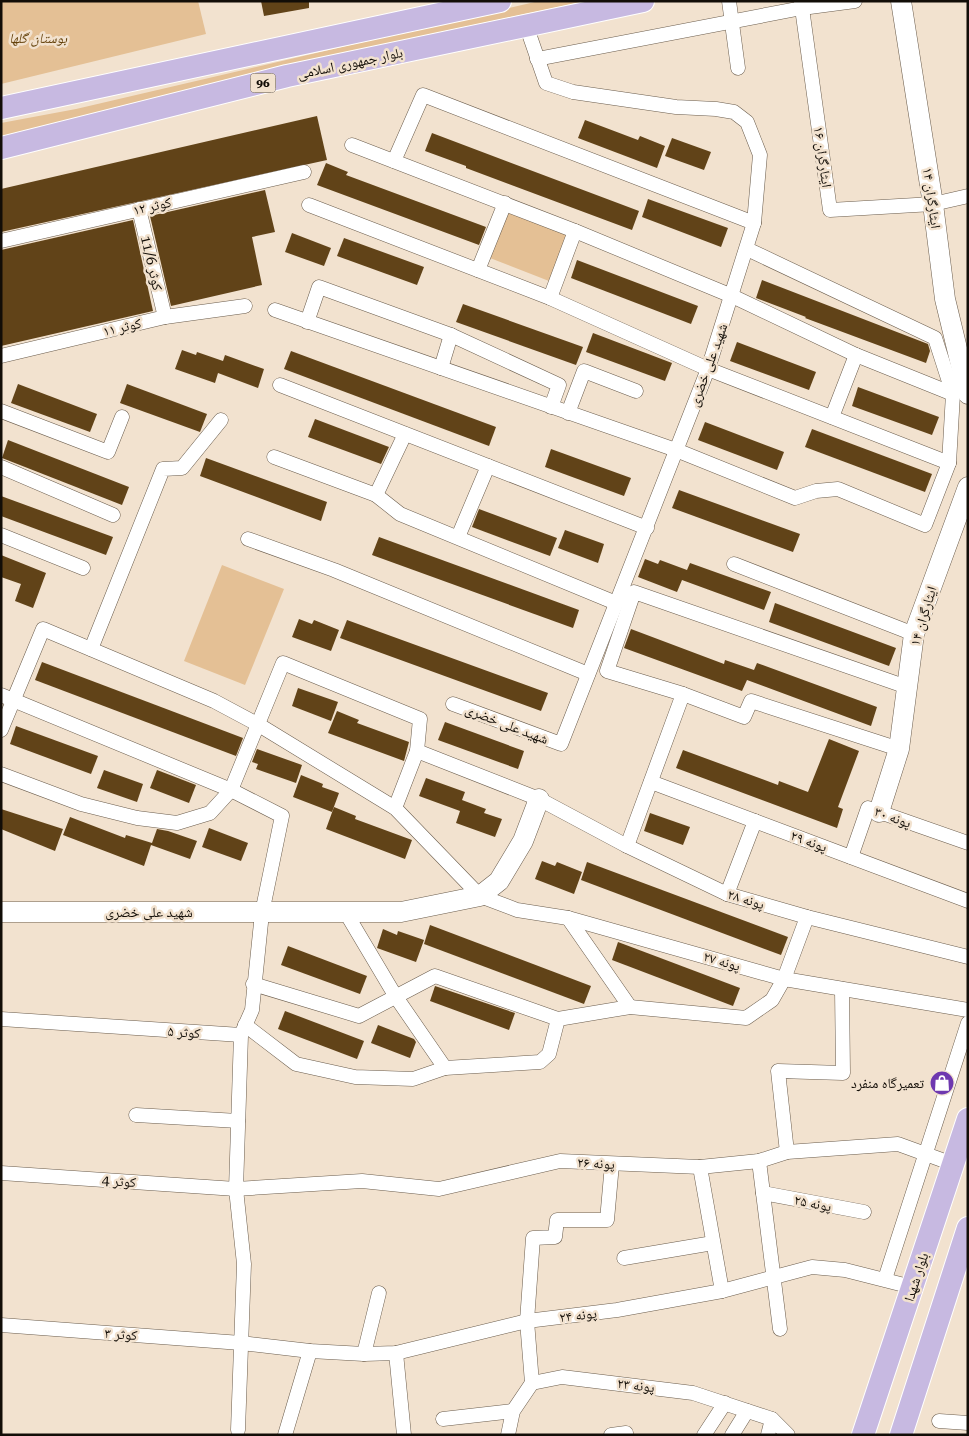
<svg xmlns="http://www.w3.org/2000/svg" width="969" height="1436" viewBox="0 0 969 1436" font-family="'Roboto Serif','Noto Naskh Arabic',serif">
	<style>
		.green { fill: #e4c095 }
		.building { fill: #614318 }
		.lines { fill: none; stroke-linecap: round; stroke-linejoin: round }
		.street-casing { stroke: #6b5d4d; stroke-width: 15 }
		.secondary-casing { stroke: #6b5d4d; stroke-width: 21 }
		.primary-casing { stroke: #fff; stroke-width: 24 }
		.street { stroke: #fff; stroke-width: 14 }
		.secondary { stroke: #fff; stroke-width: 20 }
		.primary { stroke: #c7b9e1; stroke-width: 22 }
		.labels { text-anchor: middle; stroke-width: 5; stroke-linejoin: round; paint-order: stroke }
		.shield { fill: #f2e2cf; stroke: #554d43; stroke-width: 1 }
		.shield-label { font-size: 12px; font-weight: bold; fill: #120d07 }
		.park-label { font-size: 14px; font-style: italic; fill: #64410a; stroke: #f2e2cf }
		.street-label { font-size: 14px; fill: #120d07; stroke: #f2e2cf }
		.poi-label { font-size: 14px; fill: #120d07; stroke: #f2e2cf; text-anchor: end }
	</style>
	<rect width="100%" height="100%" fill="#f2e2cf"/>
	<g class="green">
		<path d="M 1,1 L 198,1 L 206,34 L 1,84 Z"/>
		<path d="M 539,1 L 586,1 L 445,31 L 1,137 L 1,123 L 76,109 Z"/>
		<path d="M 507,212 L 567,235 L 549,281 L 490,258 Z"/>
		<path d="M 222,565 L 284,589 L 245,685 L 184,661 Z"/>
	</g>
	<g class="building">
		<path d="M 261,1 L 309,1 L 309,8 L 264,16 Z"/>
		<path d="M 317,116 L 327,160 L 1,232 L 1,189 Z"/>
		<path d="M 585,120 L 638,140 L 640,136 L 665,146 L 657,168 L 578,138 Z"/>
		<path d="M 432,133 L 639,211 L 632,230 L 466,168 L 466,166 L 425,151 Z"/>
		<path d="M 672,138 L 711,152 L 704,170 L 665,156 Z"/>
		<path d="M 326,163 L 348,172 L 346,175 L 486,227 L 479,245 L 317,185 Z"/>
		<path d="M 265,190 L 275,232 L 252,237 L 262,285 L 171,306 L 150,216 Z"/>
		<path d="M 648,199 L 728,228 L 721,247 L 642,217 Z"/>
		<path d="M 133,220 L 153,311 L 1,346 L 1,250 Z"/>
		<path d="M 292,233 L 331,248 L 324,266 L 285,252 Z"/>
		<path d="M 344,238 L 424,267 L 417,285 L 337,256 Z"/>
		<path d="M 577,260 L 698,306 L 691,324 L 571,278 Z"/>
		<path d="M 762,280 L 928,344 L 930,351 L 926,363 L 805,318 L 806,317 L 756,298 Z"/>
		<path d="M 463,304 L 583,347 L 576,365 L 456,322 Z"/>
		<path d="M 593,333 L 672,363 L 665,381 L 586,352 Z"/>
		<path d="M 737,342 L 816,372 L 809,390 L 730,361 Z"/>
		<path d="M 182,350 L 196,355 L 197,352 L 223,361 L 225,355 L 264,369 L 258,388 L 218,373 L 215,383 L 175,369 Z"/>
		<path d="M 291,351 L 496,427 L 489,446 L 284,369 Z"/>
		<path d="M 18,384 L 97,414 L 90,432 L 11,403 Z"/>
		<path d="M 127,384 L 207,414 L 200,432 L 120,403 Z"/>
		<path d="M 858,387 L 939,417 L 932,435 L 852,406 Z"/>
		<path d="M 315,419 L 389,447 L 381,464 L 308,437 Z"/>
		<path d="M 705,422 L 784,452 L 777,470 L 698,440 Z"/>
		<path d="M 812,429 L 932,474 L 925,492 L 805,447 Z"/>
		<path d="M 8,440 L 129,487 L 122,505 L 2,458 Z"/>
		<path d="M 551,449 L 631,478 L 624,496 L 545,467 Z"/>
		<path d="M 206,458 L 327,502 L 321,521 L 200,476 Z"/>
		<path d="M 679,490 L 800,534 L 793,552 L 672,508 Z"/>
		<path d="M 1,496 L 113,537 L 106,555 L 1,516 Z"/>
		<path d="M 479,509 L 557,538 L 550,556 L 472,527 Z"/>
		<path d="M 565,530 L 604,544 L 598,563 L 558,548 Z"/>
		<path d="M 379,537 L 579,610 L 573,628 L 372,555 Z"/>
		<path d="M 1,555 L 46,573 L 33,608 L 15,601 L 21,584 L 1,577 Z"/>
		<path d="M 645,559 L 658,564 L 660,560 L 687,570 L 690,563 L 771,592 L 764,610 L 682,580 L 677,592 L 638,577 Z"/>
		<path d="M 775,603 L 896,648 L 889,666 L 769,622 Z"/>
		<path d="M 299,619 L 312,624 L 314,620 L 339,630 L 331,651 L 292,637 Z"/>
		<path d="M 347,620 L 548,693 L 541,711 L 340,638 Z"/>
		<path d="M 631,629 L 724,664 L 725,660 L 754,670 L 757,663 L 877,707 L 871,726 L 747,680 L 742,691 L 624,648 Z"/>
		<path d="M 42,662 L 243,738 L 236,756 L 35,680 Z"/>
		<path d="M 298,688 L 338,702 L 331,721 L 292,706 Z"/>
		<path d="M 337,711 L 359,720 L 357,723 L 409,742 L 404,761 L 328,733 Z"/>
		<path d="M 445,722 L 524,751 L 518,769 L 438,740 Z"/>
		<path d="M 16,726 L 98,756 L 91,774 L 10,744 Z"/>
		<path d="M 829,739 L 859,751 L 838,807 L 843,809 L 837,828 L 676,768 L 683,750 L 778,785 L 779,781 L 808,792 Z"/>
		<path d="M 257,749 L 302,765 L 296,783 L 256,769 L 258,764 L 252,762 Z"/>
		<path d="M 104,770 L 143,784 L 137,802 L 97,788 Z"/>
		<path d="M 157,770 L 196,785 L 189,803 L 150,788 Z"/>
		<path d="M 301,775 L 323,784 L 322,787 L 339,793 L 332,812 L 293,797 Z"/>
		<path d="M 426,778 L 465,792 L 462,800 L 486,809 L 484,813 L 502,819 L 495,837 L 456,823 L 460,811 L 419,796 Z"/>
		<path d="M 334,807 L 356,816 L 355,819 L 412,840 L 405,859 L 326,829 Z"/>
		<path d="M 1,809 L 63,829 L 55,851 L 1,829 Z"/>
		<path d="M 650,813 L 690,827 L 683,845 L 644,831 Z"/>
		<path d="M 70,817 L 125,838 L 126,835 L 152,843 L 157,829 L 168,831 L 197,841 L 190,859 L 151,845 L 144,866 L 63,835 Z"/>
		<path d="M 209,828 L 248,843 L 241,861 L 202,847 Z"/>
		<path d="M 542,861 L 555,866 L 557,862 L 582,872 L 574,894 L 535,879 Z"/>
		<path d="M 587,862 L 788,937 L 781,955 L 581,880 Z"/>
		<path d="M 430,925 L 591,986 L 584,1004 L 424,944 Z"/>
		<path d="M 383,929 L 397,935 L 398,931 L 424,940 L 416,962 L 377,948 Z"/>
		<path d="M 618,942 L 740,988 L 733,1006 L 612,960 Z"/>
		<path d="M 288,946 L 367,976 L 360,994 L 281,965 Z"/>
		<path d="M 435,986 L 515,1013 L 509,1030 L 430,1001 Z"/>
		<path d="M 285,1011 L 364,1041 L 357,1059 L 278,1029 Z"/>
		<path d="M 378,1025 L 414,1039 L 416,1042 L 410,1058 L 371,1043 Z"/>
	</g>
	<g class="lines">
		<defs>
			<g id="street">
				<path d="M 729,1 L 738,68"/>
				<path d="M 801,1 L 830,210 L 933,204 L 968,196"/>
				<path d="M 537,59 L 802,8 L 855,1"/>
				<path d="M 352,145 L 575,231 L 732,296 L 856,355 L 953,394"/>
				<path d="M 394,161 L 423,95 L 754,223"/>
				<path d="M 309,205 L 550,298 L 708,369 L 949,463"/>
				<path d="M 139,209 L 165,317"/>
				<path d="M 1,241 L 304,172"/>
				<path d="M 478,270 L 505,203"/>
				<path d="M 550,298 L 575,231"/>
				<path d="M 275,310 L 676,450 L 795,498 L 816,491 L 838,489 L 925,525 L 949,463 L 953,394 L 935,338 L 747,249"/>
				<path d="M 307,322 L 319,287 L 451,335 L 559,385 L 551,407"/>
				<path d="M 1,356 L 165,317 L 245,306"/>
				<path d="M 441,368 L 451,335"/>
				<path d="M 280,385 L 647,528"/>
				<path d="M 1,411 L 108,452 L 122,417"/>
				<path d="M 568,413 L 584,371 L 636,391"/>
				<path d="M 832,417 L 856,355"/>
				<path d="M 405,434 L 376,495 L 400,514 L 616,603"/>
				<path d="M 274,457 L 376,495"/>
				<path d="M 1,467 L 113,515"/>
				<path d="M 1,535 L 83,568"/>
				<path d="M 458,537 L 488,466"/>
				<path d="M 248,539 L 334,570 L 588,674"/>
				<path d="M 734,564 L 914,634"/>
				<path d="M 91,649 L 163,469 L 182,468 L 221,420"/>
				<path d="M 1,695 L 231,790 L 282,816 L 262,913 L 252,1010 L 241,1035 L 1,1019"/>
				<path d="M 453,704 L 561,744 L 708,369 L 754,223 L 760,155 L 747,122 L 734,112 L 716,109 L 676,107 L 573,92 L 546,83 L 526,25"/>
				<path d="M 1,730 L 43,629 L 214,701 L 259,725 L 395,808 L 480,896 L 517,910 L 568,918 L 784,979 L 968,1010"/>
				<path d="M 899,749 L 751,701 L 744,717 L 683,694 L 607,671 L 634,592 L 907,687"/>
				<path d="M 1,774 L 81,804 L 137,818 L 177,823 L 210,813 L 231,790 L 283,663 L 420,719 L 417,751 L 539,799 L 627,846 L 727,894 L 807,917 L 968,957"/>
				<path d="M 651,782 L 968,901"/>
				<path d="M 395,808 L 417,751"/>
				<path d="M 627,846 L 683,694"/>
				<path d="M 851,857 L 868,808 L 968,843"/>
				<path d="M 727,894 L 755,821"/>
				<path d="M 346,913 L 396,997 L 445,1068"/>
				<path d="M 568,918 L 630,1007"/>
				<path d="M 253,984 L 359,1016 L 435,976 L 558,1019"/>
				<path d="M 245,1025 L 296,1064 L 355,1077 L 413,1079 L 445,1068 L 540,1062 L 549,1054 L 558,1019 L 630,1007 L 746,1018 L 772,1000 L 784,979 L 807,917"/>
				<path d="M 136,1115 L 238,1121"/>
				<path d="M 787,1152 L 778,1071 L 843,1073 L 842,989"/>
				<path d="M 759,1161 L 780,1329"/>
				<path d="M 700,1167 L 722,1291"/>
				<path d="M 1,1173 L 236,1189 L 362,1181 L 439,1189 L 560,1161 L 700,1167 L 759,1161 L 787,1152 L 898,1144 L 953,1164"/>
				<path d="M 763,1193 L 864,1212"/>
				<path d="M 624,1258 L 713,1243"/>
				<path d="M 885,1279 L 968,1023"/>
				<path d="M 1,1325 L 241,1343 L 310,1351 L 364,1354 L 396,1353 L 527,1321 L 617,1310 L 722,1291 L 812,1267 L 845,1270 L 912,1287"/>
				<path d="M 396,1353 L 404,1435"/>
				<path d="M 364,1354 L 379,1293"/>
				<path d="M 532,1383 L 527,1321 L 533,1238 L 555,1237 L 557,1220 L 607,1220 L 612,1164"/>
				<path d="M 443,1419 L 513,1411"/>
				<path d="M 939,1421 L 968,1423"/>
				<path d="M 238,1430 L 244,1264 L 236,1189 L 241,1035"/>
				<path d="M 285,1435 L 310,1351"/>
				<path d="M 508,1435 L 513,1411 L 532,1383 L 562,1377 L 693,1393 L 772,1419 L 788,1435"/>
				<path d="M 611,1435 L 626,1433"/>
				<path d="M 704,1435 L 725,1403"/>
				<path d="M 732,1435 L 747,1411"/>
				<path d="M 768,1435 L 772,1419"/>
			</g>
			<g id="secondary">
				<path d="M 901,1 L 933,204 L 945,299 L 968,394"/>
				<path d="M 879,812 L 899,749 L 914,634 L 968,487"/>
				<path d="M 1,912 L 401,912 L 480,896 L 499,881 L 523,841 L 539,799"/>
			</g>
			<g id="primary">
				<path d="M 1,108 L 500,1"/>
				<path d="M 1,148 L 287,76 L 643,1"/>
				<path d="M 863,1435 L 968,1119"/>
				<path d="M 901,1435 L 968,1228"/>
			</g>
		</defs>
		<use href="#street" class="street-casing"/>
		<use href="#secondary" class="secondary-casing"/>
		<use href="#primary" class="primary-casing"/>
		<use href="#street" class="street"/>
		<use href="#secondary" class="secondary"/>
		<use href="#primary" class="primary"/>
	</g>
	<defs>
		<symbol id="shop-disc" viewBox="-11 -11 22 22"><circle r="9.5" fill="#6e38af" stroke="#f2e2cf"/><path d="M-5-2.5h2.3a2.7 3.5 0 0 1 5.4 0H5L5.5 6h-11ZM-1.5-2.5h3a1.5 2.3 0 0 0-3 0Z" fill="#fff"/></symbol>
	</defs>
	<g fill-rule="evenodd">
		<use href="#shop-disc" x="928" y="1069" width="28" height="28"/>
	</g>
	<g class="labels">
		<rect class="shield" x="250.5" y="73.5" width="25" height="19" rx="4"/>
		<g class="shield-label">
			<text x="263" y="87">96</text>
		</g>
		<g class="park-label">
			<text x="38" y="43">بوستان گلها</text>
		</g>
		<g class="street-label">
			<text transform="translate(350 63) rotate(-12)" y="5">بلوار جمهوری اسلامی</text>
			<text transform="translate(823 157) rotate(82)" y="5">ایثارگران ۱۶</text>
			<text transform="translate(932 198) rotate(82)" y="5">ایثارگران ۱۴</text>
			<text transform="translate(152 206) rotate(-13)" y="5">کوثر ۱۲</text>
			<text transform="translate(152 263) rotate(77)" y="5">کوثر 11/6</text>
			<text transform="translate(122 327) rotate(-13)" y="5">کوثر ۱۱</text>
			<text transform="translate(708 365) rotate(-70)" y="5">شهید علی خضری</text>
			<text transform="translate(923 616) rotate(-73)" y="5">ایثارگران ۱۴</text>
			<text transform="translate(507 724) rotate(21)" y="5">شهید علی خضری</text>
			<text transform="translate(893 817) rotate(20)" y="5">پونه ۳۰</text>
			<text transform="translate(809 841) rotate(20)" y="5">پونه ۲۹</text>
			<text transform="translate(746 899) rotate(17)" y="5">پونه ۲۸</text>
			<text x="149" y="917">شهید علی خضری</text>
			<text transform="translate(722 961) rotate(16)" y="5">پونه ۲۷</text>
			<text transform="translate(184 1032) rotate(4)" y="5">کوثر ۵</text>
			<text transform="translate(596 1163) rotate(3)" y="5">پونه ۲۶</text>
			<text transform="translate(119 1181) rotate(4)" y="5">کوثر 4</text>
			<text transform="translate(813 1203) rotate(11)" y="5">پونه ۲۵</text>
			<text transform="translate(916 1277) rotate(-72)" y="5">بلوار شهدا</text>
			<text transform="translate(578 1315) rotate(-7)" y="5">پونه ۲۴</text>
			<text transform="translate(121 1334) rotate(4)" y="5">کوثر ۳</text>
			<text transform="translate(636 1385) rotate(7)" y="5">پونه ۲۳</text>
		</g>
		<g class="poi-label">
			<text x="924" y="1088">تعمیرگاه منفرد</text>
		</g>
	</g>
	<rect width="969" height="1436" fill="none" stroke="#120d07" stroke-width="5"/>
</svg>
